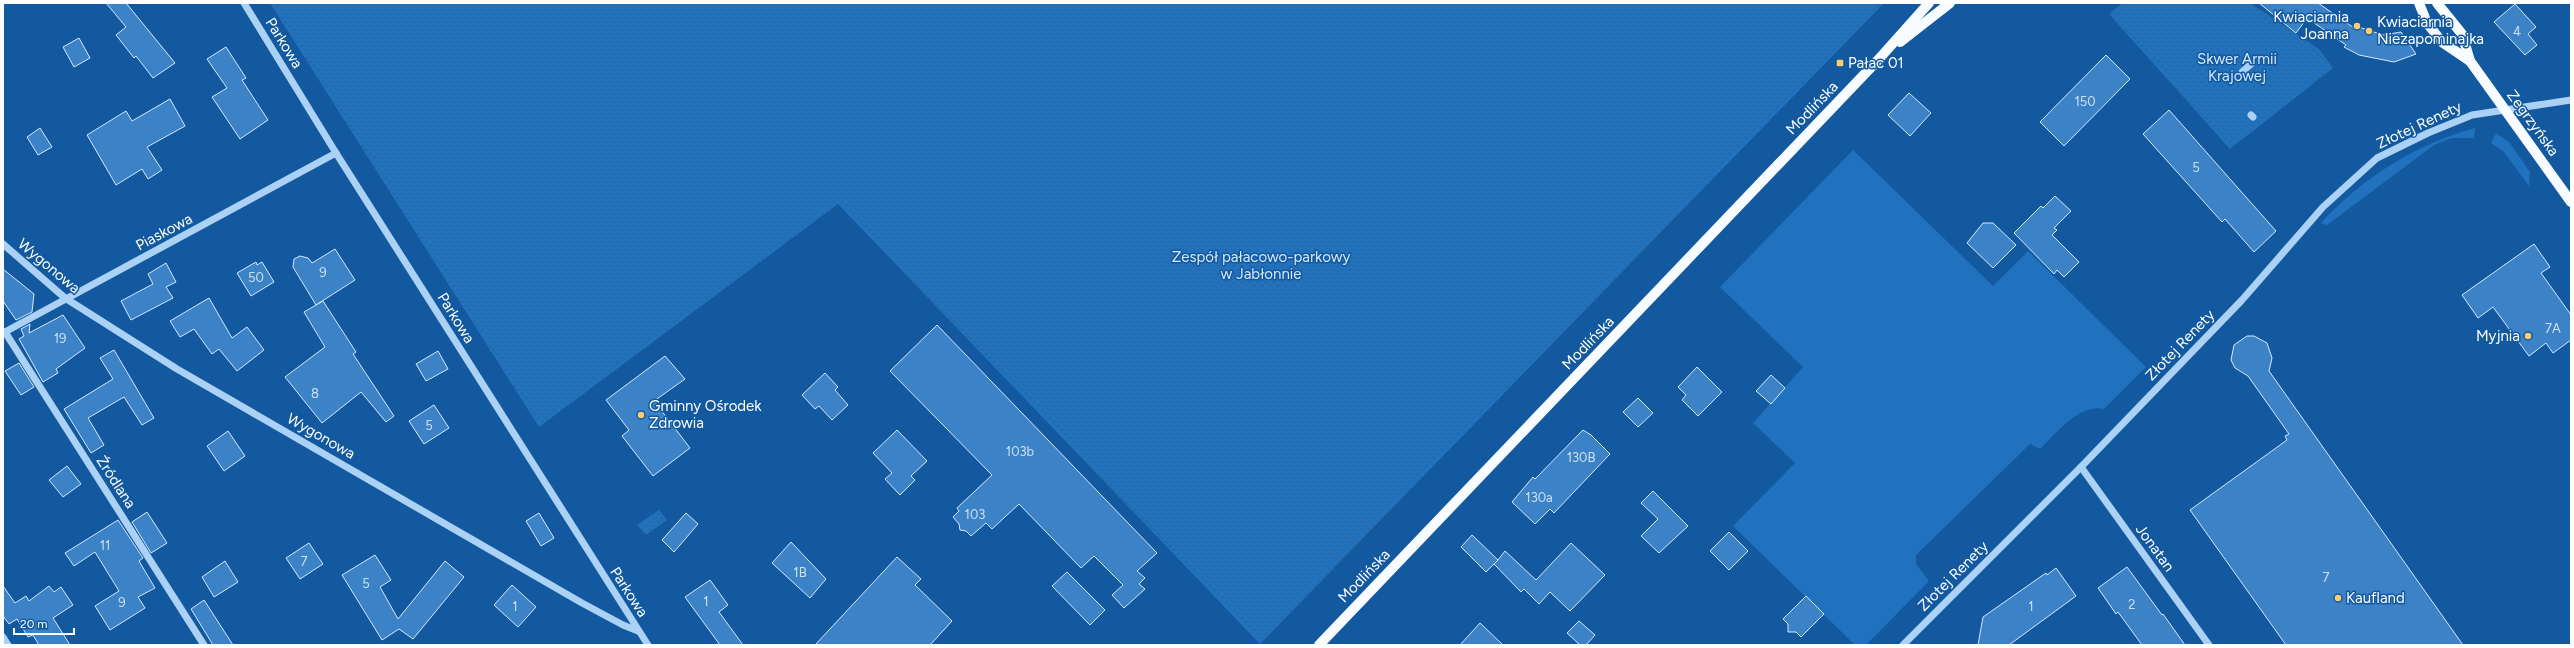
<svg xmlns="http://www.w3.org/2000/svg" width="2574" height="648" viewBox="0 0 2574 648" font-family="Figtree,sans-serif">
	<style>
		.grass { fill: #2172be }
		.park { fill: url(#park-dots) }
		.building { fill: #3b82c7; stroke: #d4e9fe }
		.lines { fill: none; stroke-linecap: round; stroke-linejoin: round }
		.minor { stroke: #abd1f5; stroke-width: 7 }
		.major { stroke: #f8fbff; stroke-width: 10 }
		.poi-dot { fill: #ffcc6e; stroke: #1259a0; stroke-width: 1.5 }
		.labels { text-anchor: middle; stroke-width: 3; stroke-linejoin: round; paint-order: stroke }
		.number-label { font-size: 13px; fill: #cee0f1 }
		.poi-label { font-size: 15px; fill: #fff; stroke: #1259a0; text-anchor: start }
		.street-label { font-size: 15px; fill: #fff; stroke: #1259a0 }
		.park-label { font-size: 15px; fill: #d4e9fe; stroke: #1259a0 }
	</style>
	<defs>
		<pattern id="park-dots" width="8" height="8" patternUnits="userSpaceOnUse"><rect width="8" height="8" fill="#2172be"/><path d="M2 2h.1M6 6h.1" fill="none" stroke="#395d7f" stroke-width="1.8" stroke-linecap="round"/></pattern>
	</defs>
	<rect width="100%" height="100%" fill="#1259a0"/>
	<g class="grass">
		<path d="M 2475,128 L 2474,138 L 2452,138 L 2434,145 L 2327,225 L 2321,223 C 2362,178 2416,144 2475,128 Z"/>
		<path d="M 2496,133 L 2509,142 L 2530,172 L 2529,186 L 2504,152 L 2491,143 Z"/>
		<path d="M 1853,150 L 1993,286 L 2028,251 L 2146,367 L 2104,409 C 2079,403 2057,433 2040,449 L 2030,444 L 1916,555 L 1916,564 L 1929,581 L 1866,645 L 1855,645 L 1733,526 L 1795,463 L 1753,423 L 1803,367 L 1720,287 Z"/>
	</g>
	<g class="park">
		<path d="M 270,3 L 1884,3 L 1260,644 L 838,204 L 539,427 Z"/>
		<path d="M 2123,3 L 2250,3 L 2319,49 L 2333,68 L 2230,149 L 2109,14 Z"/>
		<path d="M 659,510 L 667,520 L 646,535 L 637,525 Z"/>
	</g>
	<g class="building">
		<path d="M 106,3 L 126,3 L 175,63 L 153,78 L 136,56 L 134,58 L 116,35 L 126,27 Z"/>
		<path d="M 2259,3 L 2318,3 L 2357,30 L 2359,27 L 2383,35 L 2401,32 L 2416,54 L 2394,62 L 2359,55 L 2344,47 L 2346,45 L 2307,18 L 2296,33 Z"/>
		<path d="M 2515,4 L 2536,27 L 2528,34 L 2537,45 L 2525,55 L 2494,22 Z"/>
		<path d="M 79,38 L 90,58 L 74,67 L 63,47 Z"/>
		<path d="M 226,47 L 246,78 L 242,80 L 268,120 L 240,139 L 212,97 L 227,88 L 207,59 Z"/>
		<path d="M 2106,55 L 2130,79 L 2064,146 L 2040,122 Z"/>
		<path d="M 1909,93 L 1931,113 L 1910,136 L 1888,115 Z"/>
		<path d="M 170,99 L 185,126 L 147,147 L 162,170 L 148,179 L 142,169 L 116,185 L 87,135 L 126,111 L 132,121 Z"/>
		<path d="M 2169,110 L 2276,231 L 2254,252 L 2225,219 L 2222,222 L 2143,134 Z"/>
		<path d="M 40,128 L 52,147 L 38,155 L 27,137 Z"/>
		<path d="M 2055,196 L 2071,211 L 2054,228 L 2057,230 L 2052,235 L 2079,262 L 2064,277 L 2057,270 L 2054,274 L 2014,233 L 2041,206 L 2043,208 Z"/>
		<path d="M 1983,223 L 1993,223 L 2016,245 L 1993,268 L 1967,243 Z"/>
		<path d="M 2534,244 L 2550,267 L 2541,273 L 2571,315 L 2571,340 L 2553,353 L 2546,343 L 2529,356 L 2493,307 L 2478,318 L 2462,295 Z"/>
		<path d="M 335,249 L 355,280 L 316,305 L 293,267 L 294,259 L 300,256 L 308,258 L 312,263 Z"/>
		<path d="M 256,262 L 257,265 L 262,262 L 274,282 L 251,296 L 237,273 Z"/>
		<path d="M 166,263 L 176,282 L 166,287 L 173,298 L 131,320 L 121,301 L 153,284 L 148,274 Z"/>
		<path d="M 3,269 L 34,294 L 32,312 L 16,320 L 3,301 Z"/>
		<path d="M 209,298 L 232,338 L 247,327 L 264,350 L 237,371 L 219,349 L 212,354 L 194,329 L 180,337 L 170,321 Z"/>
		<path d="M 323,301 L 356,352 L 353,354 L 394,416 L 386,422 L 361,392 L 322,423 L 285,377 L 325,347 L 304,312 Z"/>
		<path d="M 63,315 L 85,348 L 56,369 L 58,373 L 43,382 L 19,339 L 24,336 L 21,329 L 30,324 L 29,333 Z"/>
		<path d="M 937,325 L 1157,553 L 1137,571 L 1145,578 L 1139,584 L 1145,589 L 1124,608 L 1112,595 L 1123,585 L 1094,556 L 1081,568 L 1019,504 L 992,529 L 986,523 L 971,536 L 966,531 L 960,530 L 959,524 L 953,517 L 959,511 L 957,508 L 992,475 L 890,371 Z"/>
		<path d="M 2247,336 L 2254,336 L 2267,343 L 2272,358 L 2269,371 L 2463,645 L 2286,645 L 2190,510 L 2287,440 L 2285,436 L 2289,434 L 2248,376 L 2235,368 L 2231,360 L 2234,345 Z"/>
		<path d="M 114,350 L 154,418 L 142,425 L 124,397 L 88,418 L 104,445 L 91,453 L 64,409 L 113,379 L 100,358 Z"/>
		<path d="M 438,351 L 448,369 L 426,381 L 416,364 Z"/>
		<path d="M 665,356 L 685,379 L 654,401 L 690,448 L 653,476 L 622,436 L 629,430 L 606,400 Z"/>
		<path d="M 19,363 L 34,387 L 21,395 L 5,371 Z"/>
		<path d="M 1697,367 L 1722,392 L 1698,416 L 1682,400 L 1686,395 L 1678,387 Z"/>
		<path d="M 825,373 L 838,387 L 835,390 L 848,405 L 832,420 L 819,406 L 815,409 L 802,395 Z"/>
		<path d="M 1771,375 L 1785,388 L 1771,404 L 1756,391 Z"/>
		<path d="M 1638,398 L 1653,413 L 1638,427 L 1623,412 Z"/>
		<path d="M 434,405 L 449,428 L 424,444 L 409,421 Z"/>
		<path d="M 897,430 L 927,461 L 911,476 L 915,480 L 900,495 L 885,479 L 892,473 L 873,453 Z"/>
		<path d="M 1583,430 L 1591,435 L 1610,454 L 1554,513 L 1550,509 L 1535,524 L 1512,502 L 1533,477 L 1535,479 Z"/>
		<path d="M 228,431 L 245,456 L 224,471 L 207,446 Z"/>
		<path d="M 67,466 L 81,484 L 63,497 L 49,480 Z"/>
		<path d="M 1653,491 L 1688,526 L 1659,553 L 1641,536 L 1658,519 L 1641,503 Z"/>
		<path d="M 147,512 L 167,543 L 151,553 L 132,522 Z"/>
		<path d="M 539,513 L 554,538 L 541,546 L 526,521 Z"/>
		<path d="M 686,513 L 698,524 L 674,552 L 662,540 Z"/>
		<path d="M 118,520 L 143,558 L 139,561 L 155,588 L 138,597 L 145,608 L 110,630 L 95,606 L 119,591 L 95,552 L 74,566 L 65,553 Z"/>
		<path d="M 1729,532 L 1748,551 L 1729,570 L 1710,551 Z"/>
		<path d="M 1472,535 L 1498,560 L 1505,551 L 1536,580 L 1571,543 L 1605,575 L 1570,611 L 1550,592 L 1539,604 L 1524,589 L 1521,592 L 1494,564 L 1498,560 L 1486,572 L 1461,547 Z"/>
		<path d="M 791,542 L 826,579 L 810,598 L 772,563 Z"/>
		<path d="M 309,543 L 323,564 L 300,579 L 286,558 Z"/>
		<path d="M 375,555 L 391,580 L 380,587 L 398,619 L 445,561 L 464,577 L 413,639 L 399,629 L 382,640 L 342,575 Z"/>
		<path d="M 897,557 L 921,579 L 915,585 L 952,621 L 930,645 L 815,645 Z"/>
		<path d="M 225,561 L 238,582 L 214,597 L 202,577 Z"/>
		<path d="M 2127,567 L 2162,615 L 2163,614 L 2185,645 L 2142,645 L 2118,612 L 2116,614 L 2098,588 Z"/>
		<path d="M 2056,568 L 2076,596 L 2009,645 L 1978,645 L 1983,617 L 2046,573 L 2047,575 Z"/>
		<path d="M 1067,572 L 1105,610 L 1090,625 L 1052,586 Z"/>
		<path d="M 710,580 L 728,605 L 719,612 L 743,645 L 720,645 L 685,597 Z"/>
		<path d="M 512,585 L 536,607 L 518,627 L 494,605 Z"/>
		<path d="M 3,586 L 15,603 L 26,596 L 29,601 L 49,586 L 54,592 L 61,587 L 73,605 L 53,618 L 70,645 L 39,645 L 33,635 L 28,637 L 17,619 L 9,624 L 3,616 Z"/>
		<path d="M 1806,596 L 1824,614 L 1801,637 L 1796,632 L 1788,632 L 1788,624 L 1783,619 Z"/>
		<path d="M 204,600 L 233,645 L 213,645 L 191,609 Z"/>
		<path d="M 1579,621 L 1595,635 L 1586,645 L 1580,645 L 1567,633 Z"/>
		<path d="M 1480,623 L 1503,645 L 1460,645 Z"/>
	</g>
	<g class="lines">
		<g class="minor">
			<path d="M 244,3 L 336,153 L 648,645"/>
			<path d="M 2245,76 L 2242,72 L 2251,64"/>
			<path d="M 2251,115 L 2253,117"/>
			<path d="M 3,244 L 65,298 L 177,369 L 582,603 L 623,625 L 638,631"/>
			<path d="M 5,332 L 204,645"/>
			<path d="M 3,333 L 336,153"/>
			<path d="M 2081,467 L 2209,645"/>
			<path d="M 3,637 L 8,645"/>
			<path d="M 1903,645 L 2081,467 L 2242,300 L 2323,207 L 2377,158 L 2428,133 L 2472,115 L 2571,100"/>
		</g>
		<g class="major">
			<path d="M 2419,3 L 2427,23 L 2442,42 L 2470,61 L 2571,202"/>
			<path d="M 2437,3 L 2462,34 L 2470,61"/>
			<path d="M 1900,42 L 1950,3"/>
			<path d="M 1319,645 L 1878,60 L 1929,3"/>
		</g>
	</g>
	<g class="poi-dot">
		<circle cx="2357" cy="26" r="4"/>
		<circle cx="2369" cy="31" r="4"/>
		<rect x="1836" y="59" width="8" height="8" rx="2"/>
		<circle cx="2528" cy="336" r="4"/>
		<circle cx="641" cy="415" r="4"/>
		<circle cx="2338" cy="598" r="4"/>
	</g>
	<g class="labels">
		<g class="number-label">
			<text x="2517" y="36">4</text>
			<text x="2085" y="106">150</text>
			<text x="2196" y="172">5</text>
			<text x="323" y="277">9</text>
			<text x="256" y="282">50</text>
			<text x="2553" y="333">7A</text>
			<text x="60" y="343">19</text>
			<text x="315" y="398">8</text>
			<text x="429" y="430">5</text>
			<text x="1020" y="456">103b</text>
			<text x="1581" y="462">130B</text>
			<text x="1539" y="502">130a</text>
			<text x="975" y="519">103</text>
			<text x="105" y="550">11</text>
			<text x="304" y="566">7</text>
			<text x="800" y="577">1B</text>
			<text x="2326" y="582">7</text>
			<text x="366" y="588">5</text>
			<text x="706" y="606">1</text>
			<text x="122" y="607">9</text>
			<text x="2132" y="609">2</text>
			<text x="515" y="611">1</text>
			<text x="2031" y="611">1</text>
		</g>
		<g class="poi-label">
			<text x="2349" y="22" text-anchor="end">Kwiaciarnia<tspan x="2349" dy="17">Joanna</tspan></text>
			<text x="2377" y="27">Kwiaciarnia<tspan x="2377" dy="17">Niezapominajka</tspan></text>
			<text x="1848" y="68">Pałac 01</text>
			<text x="2520" y="341" text-anchor="end">Myjnia</text>
			<text x="649" y="411">Gminny Ośrodek<tspan x="649" dy="17">Zdrowia</tspan></text>
			<text x="2346" y="603">Kaufland</text>
		</g>
		<g class="street-label">
			<text transform="translate(284 43) rotate(58)" y="5">Parkowa</text>
			<text transform="translate(1812 108) rotate(-46)" y="5">Modlińska</text>
			<text transform="translate(2533 123) rotate(54)" y="5">Zegrzyńska</text>
			<text transform="translate(2419 125) rotate(-25)" y="5">Złotej Renety</text>
			<text transform="translate(164 232) rotate(-28)" y="5">Piaskowa</text>
			<text transform="translate(49 266) rotate(40)" y="5">Wygonowa</text>
			<text transform="translate(456 318) rotate(58)" y="5">Parkowa</text>
			<text transform="translate(1588 343) rotate(-46)" y="5">Modlińska</text>
			<text transform="translate(2180 345) rotate(-46)" y="5">Złotej Renety</text>
			<text transform="translate(321 436) rotate(30)" y="5">Wygonowa</text>
			<text transform="translate(116 482) rotate(57)" y="5">Źródlana</text>
			<text transform="translate(2155 548) rotate(54)" y="5">Jonatan</text>
			<text transform="translate(1364 576) rotate(-46)" y="5">Modlińska</text>
			<text transform="translate(1953 576) rotate(-45)" y="5">Złotej Renety</text>
			<text transform="translate(629 592) rotate(57)" y="5">Parkowa</text>
		</g>
		<g class="park-label">
			<text x="2237" y="64">Skwer Armii<tspan x="2237" dy="17">Krajowej</tspan></text>
			<text x="1261" y="262">Zespół pałacowo-parkowy<tspan x="1261" dy="17">w Jabłonnie</tspan></text>
		</g>
	</g>
	<rect width="2574" height="648" fill="none" stroke="#ffffff" stroke-width="8"/>
	<path d="M14 628v6h60v-6" fill="none" stroke="#ffffff" stroke-width="2"/>
	<text x="20" y="628" font-size="12" fill="#ffffff" stroke="#1259a0" stroke-width="3" paint-order="stroke">20 m</text>
</svg>
